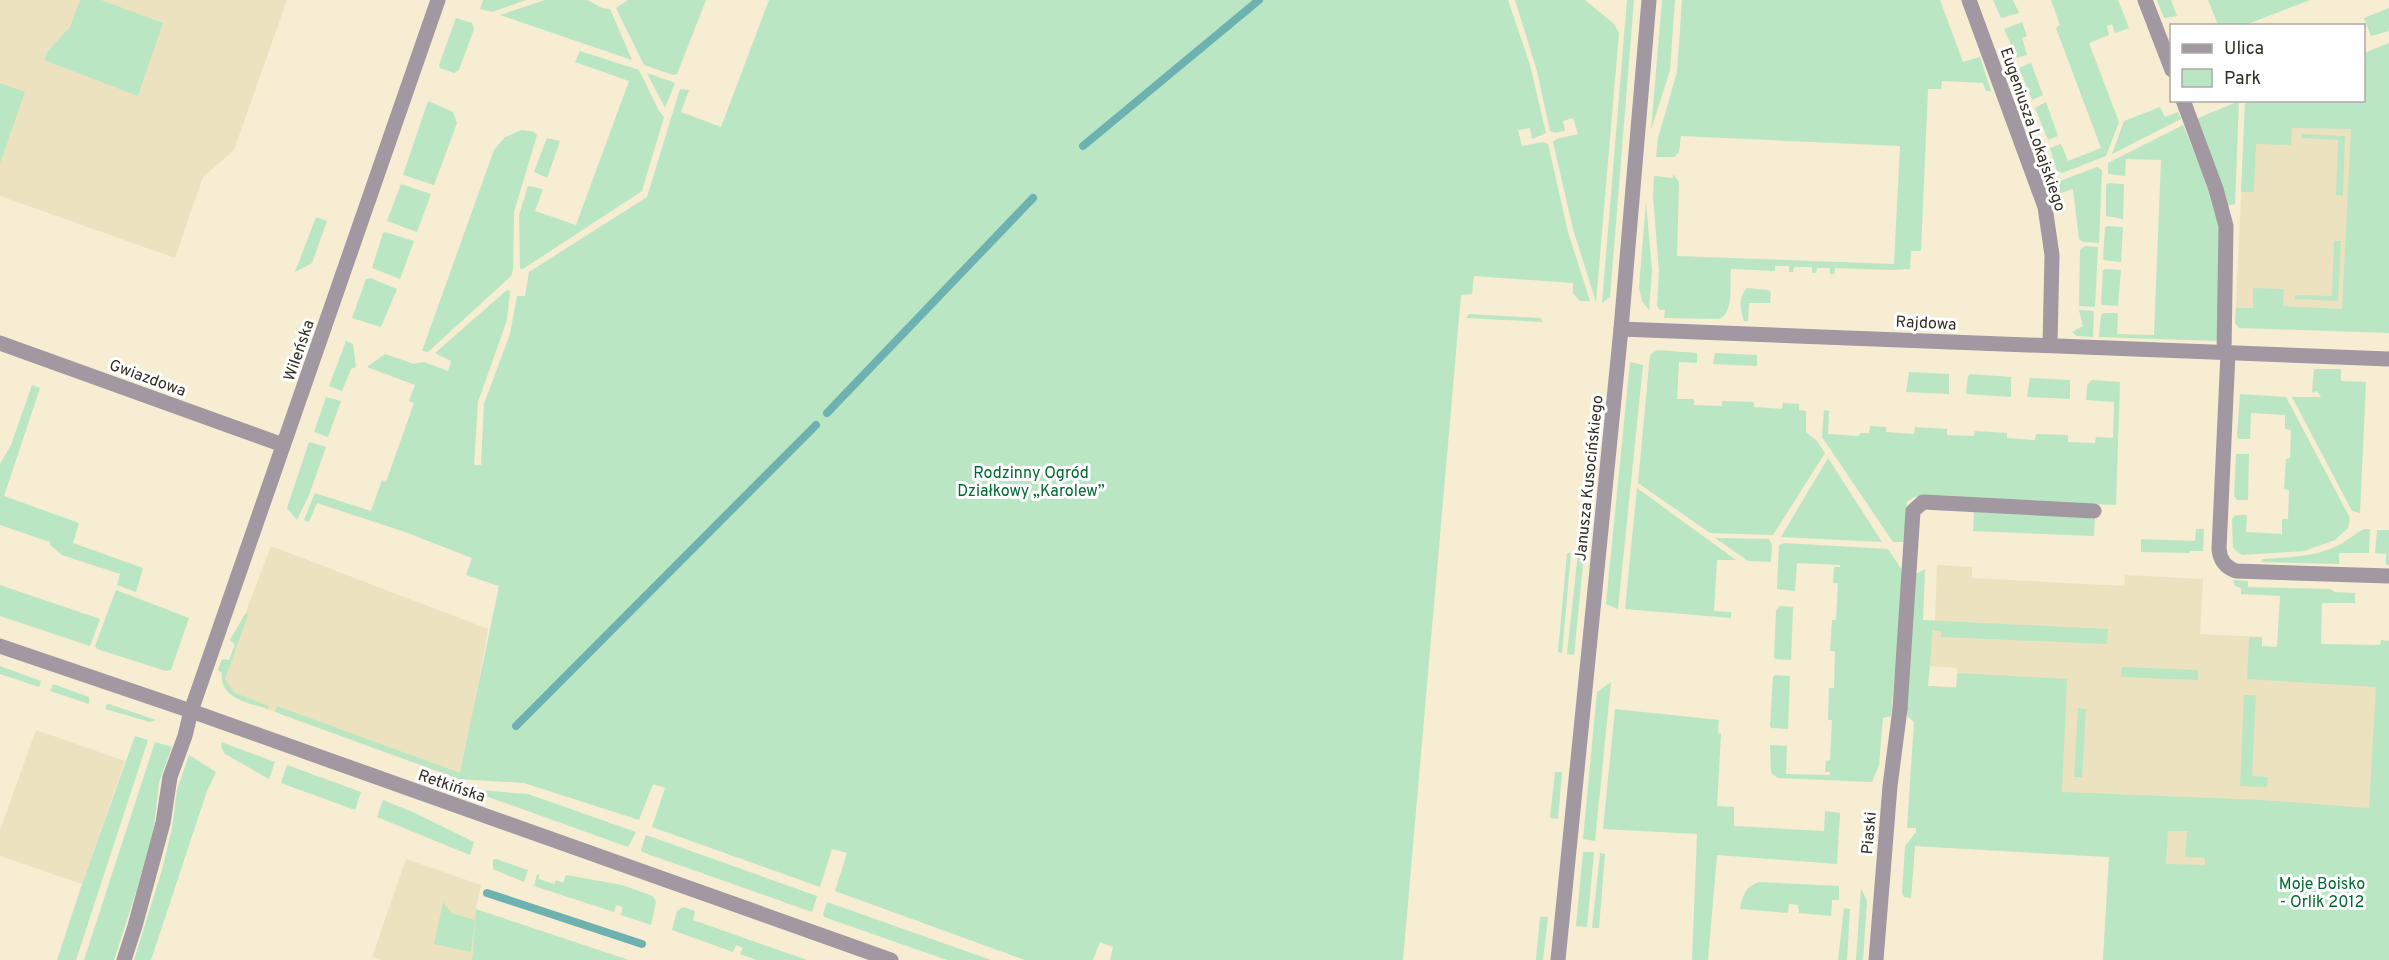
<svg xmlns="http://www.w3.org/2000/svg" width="2389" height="960" viewBox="0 0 2389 960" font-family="Overpass,sans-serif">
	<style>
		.built { fill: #ede2c0 }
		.green { fill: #bae6c3; fill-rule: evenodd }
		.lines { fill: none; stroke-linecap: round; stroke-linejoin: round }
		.stream { stroke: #6db1b1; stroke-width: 8 }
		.pedestrian { stroke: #a198a1; stroke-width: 15 }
		.minor { stroke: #a198a1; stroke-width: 15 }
		.tertiary { stroke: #a198a1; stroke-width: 15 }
		.labels { text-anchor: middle; stroke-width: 6; stroke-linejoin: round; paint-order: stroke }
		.street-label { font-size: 16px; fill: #302d22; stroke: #fff }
		.park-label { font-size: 16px; fill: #006930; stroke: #fff }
	</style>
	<rect width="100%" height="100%" fill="#f6edd2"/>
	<g class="built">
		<path d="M 0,0 L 287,0 L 234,150 L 203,177 L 175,258 L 0,196 Z"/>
		<path d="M 2364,100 L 2389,325 L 2235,323 L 2245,113 Z"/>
		<path d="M 271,546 L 488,629 L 472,721 L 459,779 L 234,697 L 225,679 L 245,614 Z"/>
		<path d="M 1937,565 L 1972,567 L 1972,578 L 2124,586 L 2125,575 L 2203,579 L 2200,634 L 2262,637 L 2262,646 L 2275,647 L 2275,675 L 2389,683 L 2389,960 L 2103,960 L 2109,857 L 1915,846 L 1928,686 L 1956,687 L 1957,668 L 1929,666 L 1935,621 Z"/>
		<path d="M 36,730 L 125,761 L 82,884 L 0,856 L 0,830 Z"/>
		<path d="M 406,859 L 481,885 L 476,909 L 472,960 L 381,960 L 372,957 Z"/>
	</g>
	<g class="green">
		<path d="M 80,0 L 101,0 L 163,23 L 138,96 L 44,60 L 47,52 L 70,27 Z"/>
		<path d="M 483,0 L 526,0 L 492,12 L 480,9 Z"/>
		<path d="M 545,0 L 587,0 L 602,8 L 610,9 L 632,60 L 500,15 Z"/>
		<path d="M 628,0 L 706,0 L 677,74 L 673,75 L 644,65 L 616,8 Z"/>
		<path d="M 769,0 L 1508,0 L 1530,65 L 1546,133 L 1532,139 L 1530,128 L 1518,130 L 1522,146 L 1543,142 L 1548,144 L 1568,232 L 1590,301 L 1580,301 L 1573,293 L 1573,283 L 1474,276 L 1472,294 L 1461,295 L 1403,960 L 1110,960 L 1113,947 L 1100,942 L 1093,960 L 1025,960 L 835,891 L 847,853 L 832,849 L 820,887 L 652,827 L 665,788 L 653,784 L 639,820 L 524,783 L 459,779 L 275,712 L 277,706 L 460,773 L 499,586 L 466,575 L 472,558 L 405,532 L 317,503 L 309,522 L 304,520 L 315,493 L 371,511 L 382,480 L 386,482 L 414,403 L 409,401 L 415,385 L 367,367 L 385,354 L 414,364 L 424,362 L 448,371 L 451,361 L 435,353 L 507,290 L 510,291 L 507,320 L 478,402 L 474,465 L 481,465 L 484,404 L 510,334 L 517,296 L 525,296 L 529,272 L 647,197 L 680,89 L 689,90 L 681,112 L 721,127 Z"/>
		<path d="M 1515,0 L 1585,0 L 1614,24 L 1619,33 L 1596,302 L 1573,229 L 1553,142 L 1556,139 L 1578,134 L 1573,118 L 1563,121 L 1565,131 L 1555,133 L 1550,131 L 1537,71 Z"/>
		<path d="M 1627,0 L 1634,0 L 1610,297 L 1602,303 Z"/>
		<path d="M 1662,0 L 1675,0 L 1670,70 L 1651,130 Z"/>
		<path d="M 1682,0 L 1940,0 L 1963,62 L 1980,57 L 1991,91 L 1986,91 L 1983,83 L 1942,81 L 1941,89 L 1928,89 L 1921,251 L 1911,251 L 1910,269 L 1890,270 L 1835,268 L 1834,274 L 1830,274 L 1830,268 L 1817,268 L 1816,273 L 1812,273 L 1812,267 L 1794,267 L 1793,272 L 1789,272 L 1789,266 L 1775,266 L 1775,271 L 1731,269 C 1729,284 1735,312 1719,319 L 1664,318 L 1665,310 L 1660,310 L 1657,306 L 1659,271 L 1653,197 L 1654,176 L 1673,178 L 1673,174 L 1679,182 L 1677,256 L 1894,264 L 1900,146 L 1681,136 L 1679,152 L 1674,157 L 1656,157 L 1658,138 L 1677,72 Z"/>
		<path d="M 1993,0 L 2013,0 L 2019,13 L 2001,18 Z"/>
		<path d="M 2051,0 L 2118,0 L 2129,28 L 2115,33 L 2112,24 L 2107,26 L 2109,35 L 2089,43 L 2119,122 L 2106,156 L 2062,173 L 2057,171 L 2050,148 L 2061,144 L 2068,161 L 2101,148 L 2056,28 L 2060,25 Z"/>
		<path d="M 2157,0 L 2171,0 L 2177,16 L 2164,18 Z"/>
		<path d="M 2208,0 L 2310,0 L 2245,25 L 2218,25 Z"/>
		<path d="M 2389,8 L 2389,31 L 2371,36 L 2364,18 Z"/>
		<path d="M 456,18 L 472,23 L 474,29 L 459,70 L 454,73 L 440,68 L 439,65 Z"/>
		<path d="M 2022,22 L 2027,36 L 2022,38 L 2027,55 L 2017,58 L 2004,29 Z"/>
		<path d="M 2389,43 L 2389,333 L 2239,328 L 2235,323 L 2236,308 L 2253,308 L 2253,288 L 2284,289 L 2283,306 L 2342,309 L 2351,129 L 2292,128 L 2291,145 L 2256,144 L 2254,192 L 2241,192 L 2245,101 L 2364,100 L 2364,53 Z"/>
		<path d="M 580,51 L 639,70 L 659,111 L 664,117 L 642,191 L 523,269 L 520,268 L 519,215 L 528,186 L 543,189 L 535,211 L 576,225 L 629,81 L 575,62 Z"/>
		<path d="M 2031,63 L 2043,95 L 2032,100 L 2019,68 Z"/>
		<path d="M 647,73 L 675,83 L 665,108 Z"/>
		<path d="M 0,83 L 25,92 L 0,163 Z"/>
		<path d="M 428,101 L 453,112 L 457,123 L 434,185 L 403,175 Z"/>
		<path d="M 2239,101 L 2235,204 L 2227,206 L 2196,119 Z"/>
		<path d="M 2046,102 L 2058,136 L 2048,140 L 2035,108 Z"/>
		<path d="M 2160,107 L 2165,117 L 2178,112 L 2181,119 L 2112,154 L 2124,121 Z"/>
		<path d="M 2183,125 L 2210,191 L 2219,227 L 2218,341 L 2099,337 L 2101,315 L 2104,313 L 2118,313 L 2117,334 L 2154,335 L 2161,160 L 2126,159 L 2125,176 L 2108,174 L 2108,163 Z"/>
		<path d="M 522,130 L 534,132 L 537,135 L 514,212 L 513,270 L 511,276 L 428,352 L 422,351 L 494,150 L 505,137 Z"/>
		<path d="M 2302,134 L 2345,136 L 2343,196 L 2336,195 L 2338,140 L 2302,138 Z"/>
		<path d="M 547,138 L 560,141 L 547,178 L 534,172 Z"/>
		<path d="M 2097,167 L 2102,170 L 2099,243 L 2084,242 L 2079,239 L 2073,189 L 2055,195 L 2052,184 Z"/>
		<path d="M 2109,183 L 2124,184 L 2123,219 L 2106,216 L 2106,185 Z"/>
		<path d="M 401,184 L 431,194 L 417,232 L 387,221 Z"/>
		<path d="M 1646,202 L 1652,270 L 1649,310 L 1642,301 L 1639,287 Z"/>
		<path d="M 316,217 L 327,221 L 312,263 L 295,272 Z"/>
		<path d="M 2107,226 L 2123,227 L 2121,262 L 2103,260 L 2105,228 Z"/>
		<path d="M 385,232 L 414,241 L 400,279 L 372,268 L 383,233 Z"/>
		<path d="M 2334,241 L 2341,241 L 2338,301 L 2295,299 L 2295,295 L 2332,296 Z"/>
		<path d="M 2085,246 L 2098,247 L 2095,307 L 2079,306 L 2080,250 Z"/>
		<path d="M 2105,269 L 2121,270 L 2118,306 L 2103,305 L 2101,303 L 2103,271 Z"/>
		<path d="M 370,278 L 397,289 L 381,327 L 352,318 L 366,279 Z"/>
		<path d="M 1747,288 L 1768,290 L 1771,292 L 1770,303 L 1749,303 L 1748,321 L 1744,321 C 1740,309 1738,298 1747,288 Z"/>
		<path d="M 2079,310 L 2094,311 L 2093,337 L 2077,336 L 2072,332 L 2083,326 Z"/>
		<path d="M 1469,314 L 1540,318 L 1543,322 L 1466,318 Z"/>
		<path d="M 346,341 L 353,344 L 356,367 L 351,369 L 342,391 L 329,386 Z"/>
		<path d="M 1657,350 L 1697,353 L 1697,363 L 1679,362 L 1677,399 L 1694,399 L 1694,405 L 1722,406 L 1722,401 L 1754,402 L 1754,407 L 1782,409 L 1783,403 L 1799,404 L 1799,410 L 1806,411 L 1806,432 L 1817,441 L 1825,453 L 1773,535 L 1710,533 L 1638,483 L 1650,355 Z"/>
		<path d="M 1715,353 L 1757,355 L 1757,366 L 1713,364 Z"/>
		<path d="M 1630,362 L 1643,365 L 1618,609 L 1606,604 Z"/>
		<path d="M 2314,369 L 2341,369 L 2341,381 L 2366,382 L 2360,513 L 2352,511 L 2292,397 L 2321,397 L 2317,391 L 2312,393 Z"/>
		<path d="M 1909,372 L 1949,374 L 1949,394 L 1906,392 Z"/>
		<path d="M 1970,374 L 2011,377 L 2011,397 L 1966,394 L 1968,376 Z"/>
		<path d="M 2030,378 L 2070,380 L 2070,399 L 2027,397 Z"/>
		<path d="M 2092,380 L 2120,382 L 2116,505 L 1914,497 L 1907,502 L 1905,542 L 1893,542 L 1822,437 L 1824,410 L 1829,411 L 1828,434 L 1859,436 L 1860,433 L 1869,433 L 1870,426 L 1886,427 L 1886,432 L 1914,434 L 1915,427 L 1947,429 L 1947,435 L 1974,436 L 1975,431 L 2007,433 L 2007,438 L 2035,440 L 2036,434 L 2068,435 L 2068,442 L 2095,443 L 2096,437 L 2113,438 L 2114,402 L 2086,400 L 2087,385 Z"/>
		<path d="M 32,385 L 40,388 L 4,496 L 79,523 L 73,543 L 143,568 L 136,592 L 117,585 L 120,574 L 62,555 L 50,545 L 50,542 L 0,525 L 0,464 L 11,445 Z"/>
		<path d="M 2240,394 L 2286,397 L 2350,518 L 2348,528 L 2335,540 L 2304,551 L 2242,555 L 2233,548 L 2232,519 L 2235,515 L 2247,515 L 2246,532 L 2282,534 L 2282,519 L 2288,519 L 2289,490 L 2284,489 L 2286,459 L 2290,458 L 2291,430 L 2285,429 L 2285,415 L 2251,413 L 2250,439 L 2239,439 L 2237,437 Z"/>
		<path d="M 326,397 L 341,401 L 328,437 L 314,432 Z"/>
		<path d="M 309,442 L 326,447 L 309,495 L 297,520 L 287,508 Z"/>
		<path d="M 2236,454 L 2249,454 L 2248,500 L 2237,500 L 2234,496 Z"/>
		<path d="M 1828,458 L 1882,542 L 1781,537 Z"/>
		<path d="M 1637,488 L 1736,560 L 1717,560 L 1714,611 L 1731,612 L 1731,618 L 1625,609 Z"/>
		<path d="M 1974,512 L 2095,517 L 2094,536 L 1973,531 Z"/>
		<path d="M 2196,529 L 2204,529 L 2203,551 L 2190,551 L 2189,553 L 2141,552 L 2141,539 L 2195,541 Z"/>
		<path d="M 2365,529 L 2370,529 L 2369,553 L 2339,553 L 2339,564 L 2261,562 L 2263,559 C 2290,557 2317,557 2341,544 C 2350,539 2355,533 2365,529 Z"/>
		<path d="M 2377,530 L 2389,530 L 2389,565 L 2386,565 L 2386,554 L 2375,553 Z"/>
		<path d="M 1715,538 L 1769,539 L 1772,545 L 1771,562 L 1748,561 Z"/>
		<path d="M 1784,543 L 1888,549 L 1904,573 L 1891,716 L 1883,718 L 1879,765 L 1872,782 L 1778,778 L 1771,773 L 1770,745 L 1787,746 L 1786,774 L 1830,775 L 1830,772 L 1825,772 L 1826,761 L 1830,760 L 1832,720 L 1828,720 L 1829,688 L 1834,688 L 1835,651 L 1830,651 L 1832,620 L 1836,620 L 1838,583 L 1833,583 L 1834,567 L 1840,567 L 1840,565 L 1797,563 L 1795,591 L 1777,589 L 1779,545 Z"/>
		<path d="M 1567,553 L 1571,553 L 1562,653 L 1558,652 Z"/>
		<path d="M 1578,553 L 1584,554 L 1574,655 L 1567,654 Z"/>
		<path d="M 1925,569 L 1923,620 L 2108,629 L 2107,644 L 1941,637 L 1941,631 L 1933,630 L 1928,686 L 1956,688 L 1958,673 L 2067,679 L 2062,792 L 2263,800 L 2369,808 L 2376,687 L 2247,679 L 2249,637 L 2262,637 L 2262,646 L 2277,647 L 2280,596 L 2241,594 L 2241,588 L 2235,586 L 2233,580 L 2248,581 L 2248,587 L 2330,589 L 2335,592 L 2355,593 L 2355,603 L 2322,603 L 2321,644 L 2380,645 L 2381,640 L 2389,641 L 2389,960 L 2103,960 L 2109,857 L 1915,846 L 1911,898 L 1904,897 L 1902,893 L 1905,846 L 1916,832 L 1916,828 L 1907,828 L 1914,722 L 1906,715 L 1914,575 ZM 2168,831 L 2187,831 L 2185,857 L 2205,858 L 2205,865 L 2166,864 Z"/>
		<path d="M 0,585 L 100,619 L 90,646 L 0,616 Z"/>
		<path d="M 116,590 L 189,618 L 171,670 L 166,671 L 97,649 L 95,646 Z"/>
		<path d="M 1780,606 L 1793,607 L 1791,660 L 1776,659 L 1774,657 L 1776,611 Z"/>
		<path d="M 249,613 L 225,679 L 235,693 L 269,706 L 268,709 C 249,703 219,698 222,673 L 218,670 L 222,659 L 229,660 L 235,644 L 230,640 L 245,614 Z"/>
		<path d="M 0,666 L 41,681 L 39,687 L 0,674 Z"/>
		<path d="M 2122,667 L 2198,670 L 2198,680 L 2121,677 Z"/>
		<path d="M 1775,675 L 1790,676 L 1788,729 L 1771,728 L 1770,725 L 1773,677 Z"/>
		<path d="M 1611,682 L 1595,841 L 1583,839 L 1597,692 Z"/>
		<path d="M 53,684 L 89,697 L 89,704 L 50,691 Z"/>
		<path d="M 2244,695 L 2256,695 L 2252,776 L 2268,777 L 2267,787 L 2240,786 Z"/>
		<path d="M 107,704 L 109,704 L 156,720 L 150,722 L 105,709 Z"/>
		<path d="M 2078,708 L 2086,709 L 2082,777 L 2074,777 Z"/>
		<path d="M 1615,709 L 1719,720 L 1718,733 L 1721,734 L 1717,806 L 1734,807 L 1734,826 L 1824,831 L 1825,811 L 1840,813 L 1837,864 L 1717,855 L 1708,960 L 1692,960 L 1697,834 L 1603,829 Z"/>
		<path d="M 135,736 L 148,740 L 76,960 L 57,960 L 82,884 Z"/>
		<path d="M 155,742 L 172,747 L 159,782 L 154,828 L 137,889 L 114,960 L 84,960 Z"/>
		<path d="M 221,742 L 275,762 L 269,779 L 225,754 L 222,749 Z"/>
		<path d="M 189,755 L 216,772 L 207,791 L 151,960 L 134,960 L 162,870 L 172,828 L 177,790 Z"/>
		<path d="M 287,765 L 361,792 L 355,810 L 281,783 Z"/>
		<path d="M 1555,772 L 1562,772 L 1558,819 L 1550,818 Z"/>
		<path d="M 466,789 L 528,794 L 636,832 L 628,847 Z"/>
		<path d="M 383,800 L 415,813 L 474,842 L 470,855 L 377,817 Z"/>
		<path d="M 646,835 L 817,896 L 812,912 L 642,852 L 641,850 Z"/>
		<path d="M 1583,852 L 1594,852 L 1587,927 L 1576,926 Z"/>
		<path d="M 1600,853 L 1605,854 L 1599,928 L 1592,928 Z"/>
		<path d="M 496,859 L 528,870 L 524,882 L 493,869 L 493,860 Z"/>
		<path d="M 537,874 L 539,875 L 539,879 L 554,884 L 556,880 L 563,883 L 566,875 L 622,885 L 653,896 L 656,902 L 651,925 L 621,915 L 623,907 L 616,905 L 614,912 L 534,886 Z"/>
		<path d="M 1759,882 L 1839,886 L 1839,900 L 1832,900 L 1831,916 L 1799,913 L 1798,905 L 1789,904 L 1788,913 L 1740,909 C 1742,896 1746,886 1759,882 Z"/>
		<path d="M 1861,888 L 1867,901 L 1863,960 L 1856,960 Z"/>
		<path d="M 443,902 L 451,913 L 475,920 L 471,952 L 434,944 Z"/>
		<path d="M 827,902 L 991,960 L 947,960 L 824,917 L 823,914 Z"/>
		<path d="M 683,907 L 695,911 L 693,920 L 807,960 L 757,960 L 740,954 L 743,948 L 736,945 L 733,952 L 672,930 L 677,911 Z"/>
		<path d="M 1844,908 L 1850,909 L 1847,960 L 1838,960 Z"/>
		<path d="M 476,909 L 629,960 L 472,960 Z"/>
		<path d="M 1540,917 L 1548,917 L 1543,960 L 1536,960 Z"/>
	</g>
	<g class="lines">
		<g class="stream">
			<path d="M 1083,146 L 1259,0"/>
			<path d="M 827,413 L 1033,198"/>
			<path d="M 516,726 L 816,425"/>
			<path d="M 487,893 L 642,944"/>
		</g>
		<path class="pedestrian" d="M 1900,709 L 1913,511 L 1923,502 L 2094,511"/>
		<g class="minor">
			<path d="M 1969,0 L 2045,207 L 2052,255 L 2050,345"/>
			<path d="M 2145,0 L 2172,70"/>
			<path d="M 2183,100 L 2216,189 L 2226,226 L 2224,352"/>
			<path d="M 1621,329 L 2389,359"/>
			<path d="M 0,343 L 283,445"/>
			<path d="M 2228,353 L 2219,549 C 2220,560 2225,567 2236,571 L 2389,576"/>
			<path d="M 124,960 L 135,926 L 163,823 L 170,777 L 185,736 L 191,711 L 438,0"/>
			<path d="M 1876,960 L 1890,786 L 1900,709"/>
		</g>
		<g class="tertiary">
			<path d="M 0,646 L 191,711 L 891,960"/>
			<path d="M 1558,960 L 1621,329 L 1649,0"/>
		</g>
	</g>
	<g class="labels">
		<g class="street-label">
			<text transform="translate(2034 129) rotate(71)" y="6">Eugeniusza Lokajskiego</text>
			<text transform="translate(1926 322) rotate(3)" y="6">Rajdowa</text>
			<text transform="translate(298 350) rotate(-71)" y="6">Wileńska</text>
			<text transform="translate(148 377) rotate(20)" y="6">Gwiazdowa</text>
			<text transform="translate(1588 478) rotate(-84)" y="6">Janusza Kusocińskiego</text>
			<text transform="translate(452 785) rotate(19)" y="6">Retkińska</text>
			<text transform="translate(1868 833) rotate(-85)" y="6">Piaski</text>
		</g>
		<g class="park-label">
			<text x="1031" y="478">Rodzinny Ogród<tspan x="1031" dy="18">Działkowy „Karolew”</tspan></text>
			<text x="2322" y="889">Moje Boisko<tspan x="2322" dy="18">- Orlik 2012</tspan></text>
		</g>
	</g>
	<rect x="2170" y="24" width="195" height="78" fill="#ffffff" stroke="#acaba7" stroke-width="1.5"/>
	<rect x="2182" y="44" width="30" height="9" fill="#a198a1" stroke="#acaba7" stroke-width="1.5"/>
	<text x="2224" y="54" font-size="18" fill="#302d22">Ulica</text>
	<rect x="2182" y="69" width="30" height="18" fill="#bae6c3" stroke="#acaba7" stroke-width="1.5"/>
	<text x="2224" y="84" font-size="18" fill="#302d22">Park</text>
</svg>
